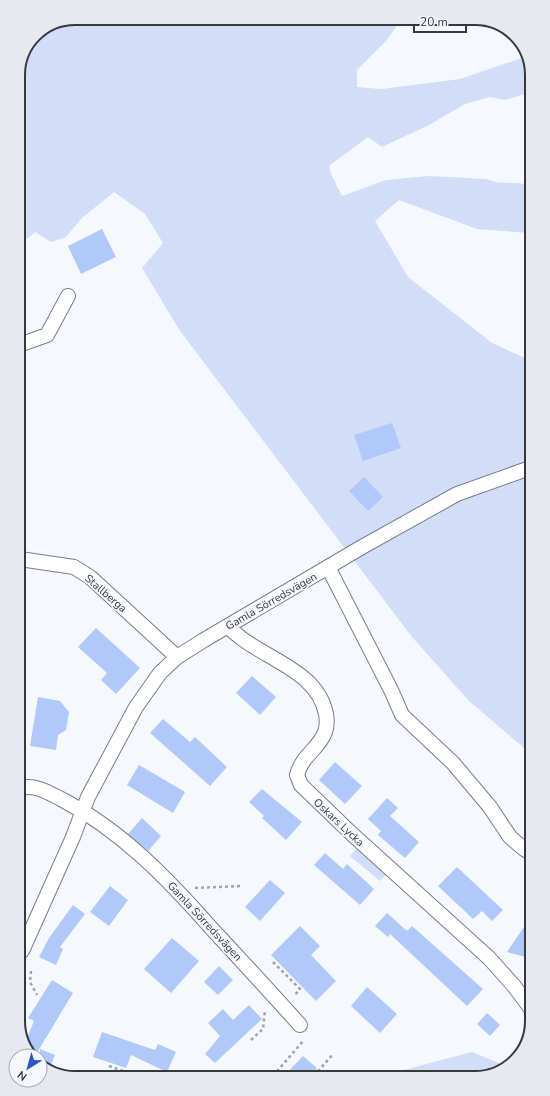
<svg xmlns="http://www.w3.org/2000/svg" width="550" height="1096" viewBox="0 0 550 1096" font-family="'Nunito Sans',sans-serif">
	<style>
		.green { fill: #d2def8 }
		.building { fill: #b0c8fa }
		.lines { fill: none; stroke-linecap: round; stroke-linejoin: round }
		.street-casing { stroke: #787d87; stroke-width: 16 }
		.path { stroke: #a0a3a9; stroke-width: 2.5; stroke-dasharray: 3 3; stroke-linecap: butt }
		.street { stroke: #fff; stroke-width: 14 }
		.labels { text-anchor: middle; stroke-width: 3.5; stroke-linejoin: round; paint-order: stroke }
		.street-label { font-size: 11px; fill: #36383c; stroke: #f5f8ff }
		.rim { fill: none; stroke: #36383c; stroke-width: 2 }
	</style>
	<rect width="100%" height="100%" fill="#f5f8ff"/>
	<g class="green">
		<path d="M 75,18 L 402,18 L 387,40 L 357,70 L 357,87 L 382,89 L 460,79 L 528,56 L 528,93 L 505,100 L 490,97 L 465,104 L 429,125 L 382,147 L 368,137 L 329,166 L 331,174 L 342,196 L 386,180 L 428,176 L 486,179 L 495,182 L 528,184 L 529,233 L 477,229 L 399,200 L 375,221 L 408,277 L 492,343 L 527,359 L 529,369 L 531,754 L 469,701 L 412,637 L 180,331 L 142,268 L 163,243 L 145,214 L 114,192 L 82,218 L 66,237 L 51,242 L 35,232 L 19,246 L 18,72 L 35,35 Z"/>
		<path d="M 357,848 L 387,874 L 380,881 L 350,856 Z"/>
		<path d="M 472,1052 L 506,1066 L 497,1074 L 396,1075 L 396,1072 Z"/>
	</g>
	<g class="building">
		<path d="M 102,229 L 116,257 L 81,274 L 68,246 Z"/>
		<path d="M 392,423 L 401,448 L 363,461 L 354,435 Z"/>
		<path d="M 364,477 L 383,497 L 368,511 L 349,491 Z"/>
		<path d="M 96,628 L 140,668 L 116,694 L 101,680 L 107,673 L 78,647 Z"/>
		<path d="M 252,676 L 276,697 L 260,715 L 236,693 Z"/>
		<path d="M 38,697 L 60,701 L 69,712 L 66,730 L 58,735 L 56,750 L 30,746 Z"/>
		<path d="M 163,719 L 190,742 L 195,737 L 227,767 L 210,786 L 150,733 Z"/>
		<path d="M 335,762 L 362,786 L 345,804 L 319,780 Z"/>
		<path d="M 139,765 L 185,792 L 173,813 L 127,785 Z"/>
		<path d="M 262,789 L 302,822 L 286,840 L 262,818 L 264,816 L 249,802 Z"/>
		<path d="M 387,798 L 398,808 L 390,816 L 419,842 L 405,858 L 378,835 L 381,831 L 368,819 Z"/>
		<path d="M 142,818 L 161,836 L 148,851 L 128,834 Z"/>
		<path d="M 325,853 L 343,869 L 347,864 L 374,889 L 360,905 L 314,865 Z"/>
		<path d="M 457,867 L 503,910 L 492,921 L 482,911 L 473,919 L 438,886 Z"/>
		<path d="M 270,880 L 285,893 L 260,921 L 245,907 Z"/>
		<path d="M 110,886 L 128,900 L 109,926 L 90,912 Z"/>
		<path d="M 73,905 L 85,914 L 60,947 L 63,949 L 56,965 L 39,957 L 49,938 Z"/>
		<path d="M 387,913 L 407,931 L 412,926 L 483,989 L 467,1006 L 390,934 L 388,937 L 375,926 Z"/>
		<path d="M 532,915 L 532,933 L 525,957 L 507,952 Z"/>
		<path d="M 300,926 L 320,946 L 311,955 L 336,981 L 316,1001 L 271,955 Z"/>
		<path d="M 172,938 L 199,961 L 171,993 L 144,969 Z"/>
		<path d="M 219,966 L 233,980 L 218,995 L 204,982 Z"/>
		<path d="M 52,980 L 73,993 L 35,1056 L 33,1056 L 24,1045 L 34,1021 L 28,1018 Z"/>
		<path d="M 367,987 L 397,1014 L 380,1033 L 351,1006 Z"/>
		<path d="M 249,1005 L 262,1019 L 215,1063 L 205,1054 L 220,1036 L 208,1023 L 223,1009 L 233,1020 Z"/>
		<path d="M 487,1013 L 500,1025 L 490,1036 L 477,1024 Z"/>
		<path d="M 102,1032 L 155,1050 L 158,1044 L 176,1052 L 167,1072 L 131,1055 L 126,1068 L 93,1057 Z"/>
		<path d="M 40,1049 L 55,1055 L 49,1070 L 40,1066 Z"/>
		<path d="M 303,1056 L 317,1068 L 310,1076 L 284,1076 Z"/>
	</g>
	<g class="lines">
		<defs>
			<g id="street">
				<path d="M 19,345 L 47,335 L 68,296"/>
				<path d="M 20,559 L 74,567 L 90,577 L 177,657"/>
				<path d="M 328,567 L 391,690 L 402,715 L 453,763 L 490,807 L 510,837 L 524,849 L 531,853"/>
				<path d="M 228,626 C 256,658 317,667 326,714 C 327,720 327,727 325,732 C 319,749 302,755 297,775 L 301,785 L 353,835 L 489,958 L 514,986 L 532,1010"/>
				<path d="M 21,788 C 35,784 49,793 61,799 C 121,830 168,879 212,929 C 242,961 271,993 300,1025"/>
				<path d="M 22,951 L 73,837 L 88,797 L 136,707 L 160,673 L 177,657 L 204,640 L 362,547 L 457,494 L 530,468"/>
			</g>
		</defs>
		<use href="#street" class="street-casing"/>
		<g class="path">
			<path d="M 195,888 L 241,886"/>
			<path d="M 273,962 L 300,989 L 294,996"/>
			<path d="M 31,971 L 30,982 L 37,995"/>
			<path d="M 251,1040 L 263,1029 L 265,1010"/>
			<path d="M 109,1066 L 140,1077"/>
			<path d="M 273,1076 L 304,1040"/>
			<path d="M 314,1076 L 333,1054"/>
		</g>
		<use href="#street" class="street"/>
	</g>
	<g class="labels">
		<g class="street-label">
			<text transform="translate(106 593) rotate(41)" y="4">Stallberga</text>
			<text transform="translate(271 601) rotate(-30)" y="4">Gamla Sörredsvägen</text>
			<text transform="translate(339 822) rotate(43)" y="4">Oskars Lycka</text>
			<text transform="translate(205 921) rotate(47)" y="4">Gamla Sörredsvägen</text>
		</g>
	</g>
	<path d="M0 0H550V1096H0ZM75 25H475A50 50 0 0 1 525 75V1021A50 50 0 0 1 475 1071H75A50 50 0 0 1 25 1021V75A50 50 0 0 1 75 25Z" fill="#e6e9ef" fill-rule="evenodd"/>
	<path class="rim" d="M75 25H475A50 50 0 0 1 525 75V1021A50 50 0 0 1 475 1071H75A50 50 0 0 1 25 1021V75A50 50 0 0 1 75 25Z"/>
	<g transform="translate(28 1068) rotate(217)"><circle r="19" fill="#f5f8ff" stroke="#a9abb1"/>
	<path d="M0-3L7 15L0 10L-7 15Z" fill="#2f56c5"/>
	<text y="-6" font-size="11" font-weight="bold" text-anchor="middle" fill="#36383c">N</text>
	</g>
	<path d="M414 26v6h52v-6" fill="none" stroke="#36383c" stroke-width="2"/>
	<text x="420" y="26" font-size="12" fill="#36383c" stroke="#f5f8ff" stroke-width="3" paint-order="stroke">20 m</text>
</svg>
